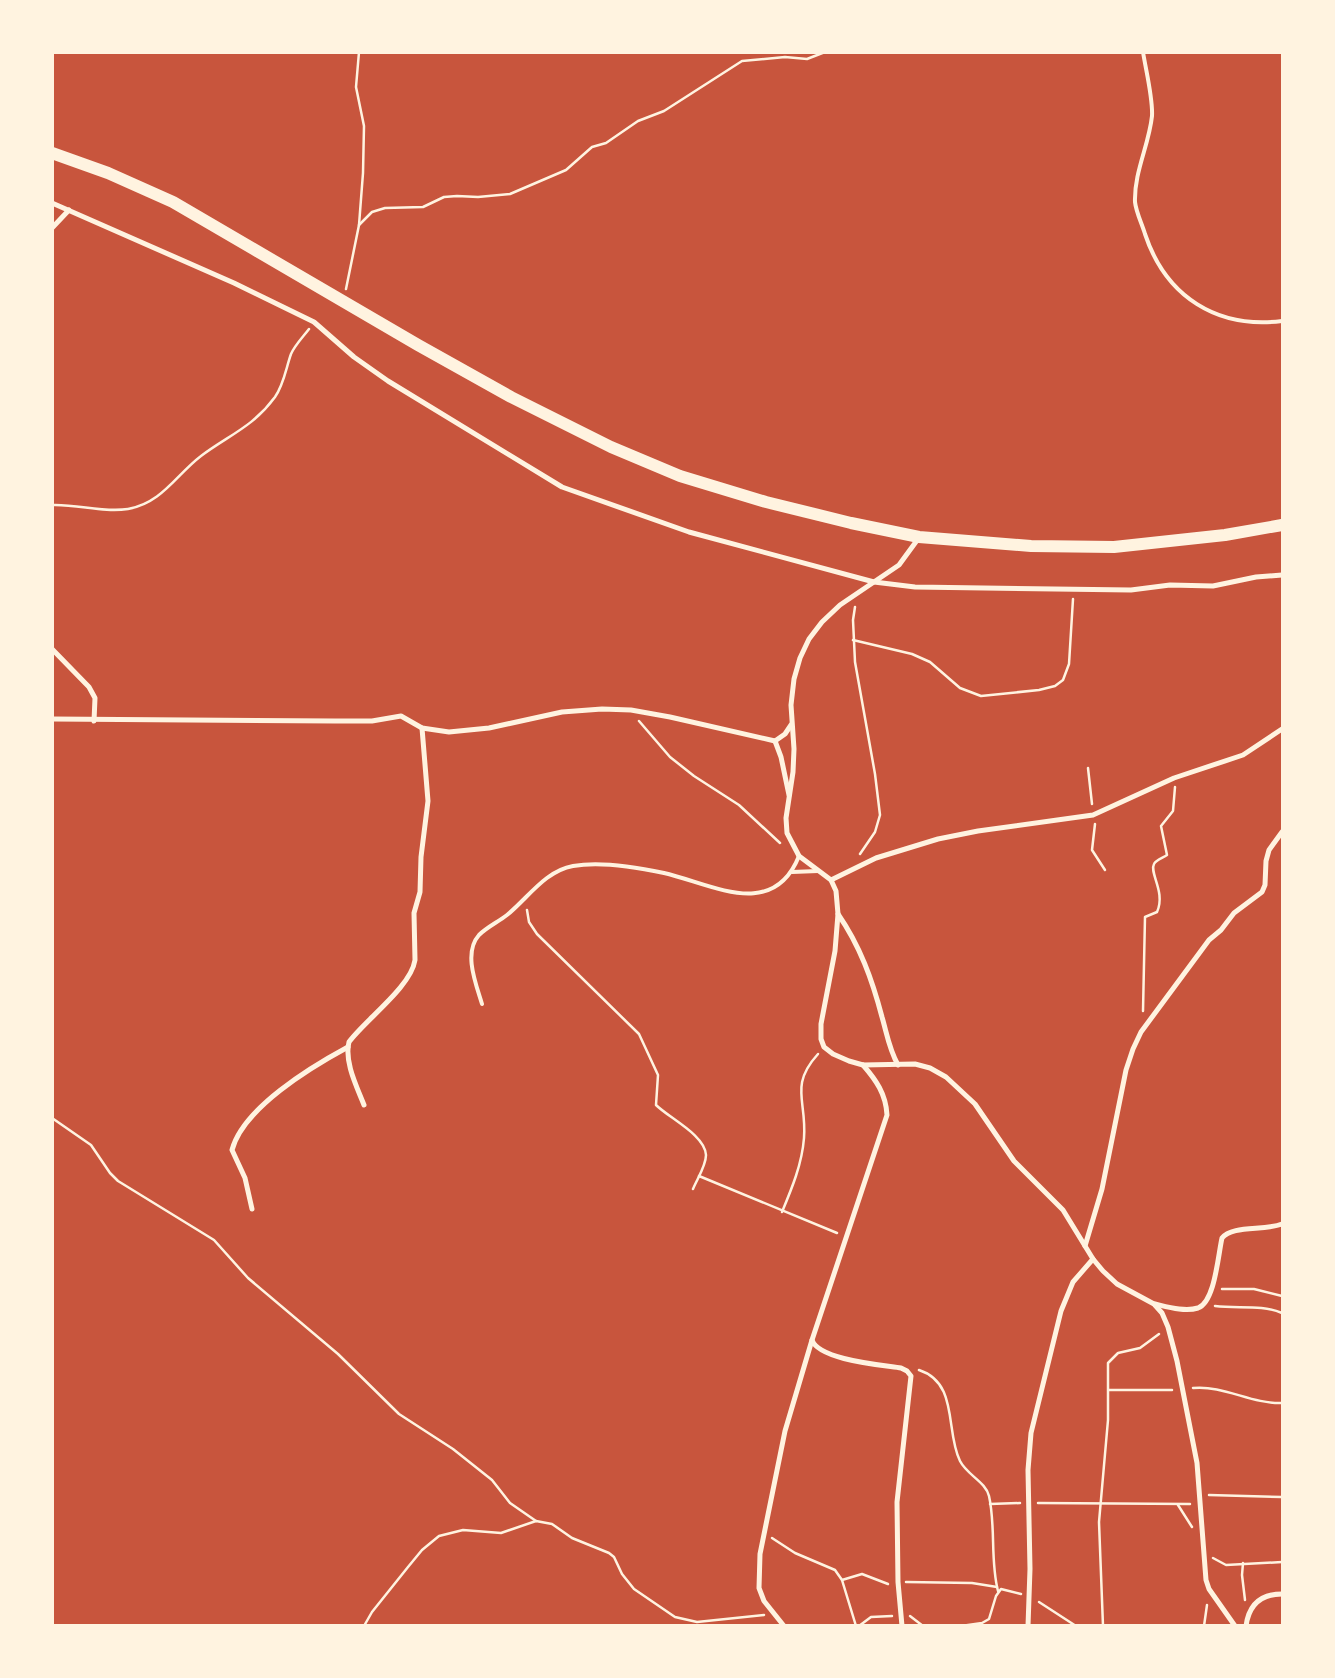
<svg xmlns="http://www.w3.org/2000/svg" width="1335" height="1678" viewBox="0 0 1335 1678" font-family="Jost,sans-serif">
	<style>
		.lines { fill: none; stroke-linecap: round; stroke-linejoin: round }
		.path { stroke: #fff3e0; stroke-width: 2.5 }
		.service { stroke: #fff3e0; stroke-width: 4 }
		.minor { stroke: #fff3e0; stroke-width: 5 }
		.trunk { stroke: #fff3e0; stroke-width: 12 }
	</style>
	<rect width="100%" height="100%" fill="#c8553d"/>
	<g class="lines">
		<g class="path">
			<path d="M 359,225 L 372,212 L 385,208 L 423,207 L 444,197 L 457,196 L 478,197 L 510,194 L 566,170 L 592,147 L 606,143 L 638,121 L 664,111 L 742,61 L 785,57 L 807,59 L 825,52"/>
			<path d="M 346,289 L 359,225 L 363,173 L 364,126 L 356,87 L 359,52"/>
			<path d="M 52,505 C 78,504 103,513 128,509 C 162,503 176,475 201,456 C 229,435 253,427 275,397 C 284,384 286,368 291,354 C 295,345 303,337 309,329"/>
			<path d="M 855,607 L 853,620 L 855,662 L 875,774 L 880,815 L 875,832 L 860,854"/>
			<path d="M 853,640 L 912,654 L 930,662 L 960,688 L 981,696 L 1039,690 L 1055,686 L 1063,680 L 1069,664 L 1073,599"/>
			<path d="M 639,721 L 670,757 L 694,776 L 739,805 L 780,843"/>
			<path d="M 1088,768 L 1092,804"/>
			<path d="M 1095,824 L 1092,850 L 1105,870"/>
			<path d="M 527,910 L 529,922 L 537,934 L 639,1034 L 658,1075 L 656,1105 C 669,1118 705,1135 706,1155 C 706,1166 697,1179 693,1189"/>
			<path d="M 1143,1011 L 1145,917 L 1157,912 C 1166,892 1149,873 1154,864 C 1156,860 1163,858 1167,855 L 1161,826 L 1173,811 L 1175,787"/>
			<path d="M 52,1118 L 91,1145 L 110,1173 L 118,1181 L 214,1240 L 248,1278 L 338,1354 L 399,1414 L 453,1449 L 492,1480 L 510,1503 L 536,1521"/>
			<path d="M 699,1176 L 837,1233"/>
			<path d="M 782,1212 C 792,1188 802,1164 804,1138 C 807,1101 789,1086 818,1054"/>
			<path d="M 1222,1289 L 1254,1289 L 1282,1296"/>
			<path d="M 1215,1306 C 1238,1309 1261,1304 1282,1313"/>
			<path d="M 919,1370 C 959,1383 945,1431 960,1461 C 967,1475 986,1482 989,1496 C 996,1527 990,1561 998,1591"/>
			<path d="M 1193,1388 C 1224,1385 1251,1404 1282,1403"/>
			<path d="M 1109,1390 L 1172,1390"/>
			<path d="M 1209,1495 L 1282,1497"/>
			<path d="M 1038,1503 L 1190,1504"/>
			<path d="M 990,1504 L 1020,1503"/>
			<path d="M 1178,1505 L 1192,1527"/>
			<path d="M 772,1538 L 795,1553 L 835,1570 L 842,1580 L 856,1626"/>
			<path d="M 1213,1558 L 1226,1565 L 1282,1562"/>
			<path d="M 1243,1563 L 1242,1575 L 1245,1600"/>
			<path d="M 842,1580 L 862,1574 L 888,1584"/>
			<path d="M 906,1582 L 972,1583 L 997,1587"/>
			<path d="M 1039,1602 L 1076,1626"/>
			<path d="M 910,1616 L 923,1626"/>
			<path d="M 364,1626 L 372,1612 L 408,1567 L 422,1550 L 439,1536 L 463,1530 L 501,1533 L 536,1521 L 552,1524 L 572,1538 L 609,1553 L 614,1557 L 622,1574 L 634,1589 L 675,1617 L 697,1622 L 764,1615"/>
			<path d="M 859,1626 L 871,1617 L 892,1616"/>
			<path d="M 961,1626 L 982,1623 L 989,1619 L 996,1596 L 1001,1589 L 1021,1594"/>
			<path d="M 1103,1626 L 1099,1522 L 1108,1420 L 1108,1363 L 1118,1353 L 1140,1348 L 1159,1334"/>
			<path d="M 1204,1626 L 1207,1605"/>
		</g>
		<g class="service">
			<path d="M 1143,52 C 1146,71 1153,98 1152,116 C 1149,145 1134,172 1135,202 C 1136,212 1142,224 1145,234 C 1166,297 1217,329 1282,321"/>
			<path d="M 792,872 L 818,871"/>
			<path d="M 482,1004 C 476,984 463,953 479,935 C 487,927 498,922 507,915 C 528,898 545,871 573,866 C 601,861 636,867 664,873 C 712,884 773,921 799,856"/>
		</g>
		<g class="minor">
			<path d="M 52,203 L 234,283 L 314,322 L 354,357 L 388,381 L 562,487 L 689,532 L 874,582 L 915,587 L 1131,590 L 1170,585 L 1213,586 L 1256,577 L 1282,575"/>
			<path d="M 52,228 L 69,210"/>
			<path d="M 918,539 L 899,565 L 840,605 L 822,622 L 809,639 L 800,658 L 794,679 L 791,705 L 794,749 L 793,772 L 786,818 L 787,833 L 799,856 L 831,880 L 836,891 L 838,914 L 835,951 L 821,1024 L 821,1039 L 824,1047 L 833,1054 L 849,1061 L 863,1065 L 915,1064 L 930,1068 L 946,1077 L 975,1104 L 1014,1161 L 1063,1210 L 1093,1259 L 1103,1271 L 1117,1284 L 1154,1304 L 1162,1313 L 1168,1327 L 1177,1361 L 1197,1463 L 1206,1580 L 1209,1589 L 1235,1626"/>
			<path d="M 52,649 L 89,687 L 95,698 L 94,721"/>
			<path d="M 52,719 L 335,721 L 372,721 L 401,716 L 422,728 L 449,732 L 489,728 L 562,712 L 602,709 L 631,710 L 670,717 L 775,741"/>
			<path d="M 789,795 L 781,757 L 775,741 L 785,734 L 791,725"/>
			<path d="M 831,880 L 876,858 L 938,839 L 978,831 L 1093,815 L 1174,778 L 1243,755 L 1282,729"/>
			<path d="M 838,914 C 860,946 872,979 882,1017 C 887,1034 889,1049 898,1065"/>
			<path d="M 863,1065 C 876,1080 886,1094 887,1115 L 812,1340 C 819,1360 882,1365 901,1368 L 907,1371 L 911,1376 L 897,1502 L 898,1582 L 902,1626"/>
			<path d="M 364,1105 C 357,1087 344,1062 349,1042 C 365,1020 411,987 415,960 L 414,913 L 420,892 L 421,857 L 428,801 L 422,728"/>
			<path d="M 252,1209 L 245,1178 L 232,1150 C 243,1108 311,1067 348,1047"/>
			<path d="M 1085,1246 L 1102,1189 L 1126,1070 L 1133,1049 L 1141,1032 L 1209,940 L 1221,930 L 1234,913 L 1262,892 L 1265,885 L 1266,861 L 1269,850 L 1282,832"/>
			<path d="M 1155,1304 C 1168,1307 1185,1312 1198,1308 C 1215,1302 1218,1255 1222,1238 C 1232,1225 1264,1231 1282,1224"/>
			<path d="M 784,1626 L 764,1601 L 759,1588 L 760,1554 L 785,1431 L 812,1340"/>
			<path d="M 1028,1626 L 1030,1569 L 1028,1470 L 1031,1433 L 1061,1311 L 1073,1282 L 1093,1259"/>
			<path d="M 1246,1626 C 1249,1604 1261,1594 1282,1594"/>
		</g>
		<path class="trunk" d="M 52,153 L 108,173 L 173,202 L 418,345 L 511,397 L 611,447 L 680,476 L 766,502 L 851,523 L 919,537 L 1031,546 L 1114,547 L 1225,535 L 1282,525"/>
	</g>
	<rect width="1335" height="1678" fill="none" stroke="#fff3e0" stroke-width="108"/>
</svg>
